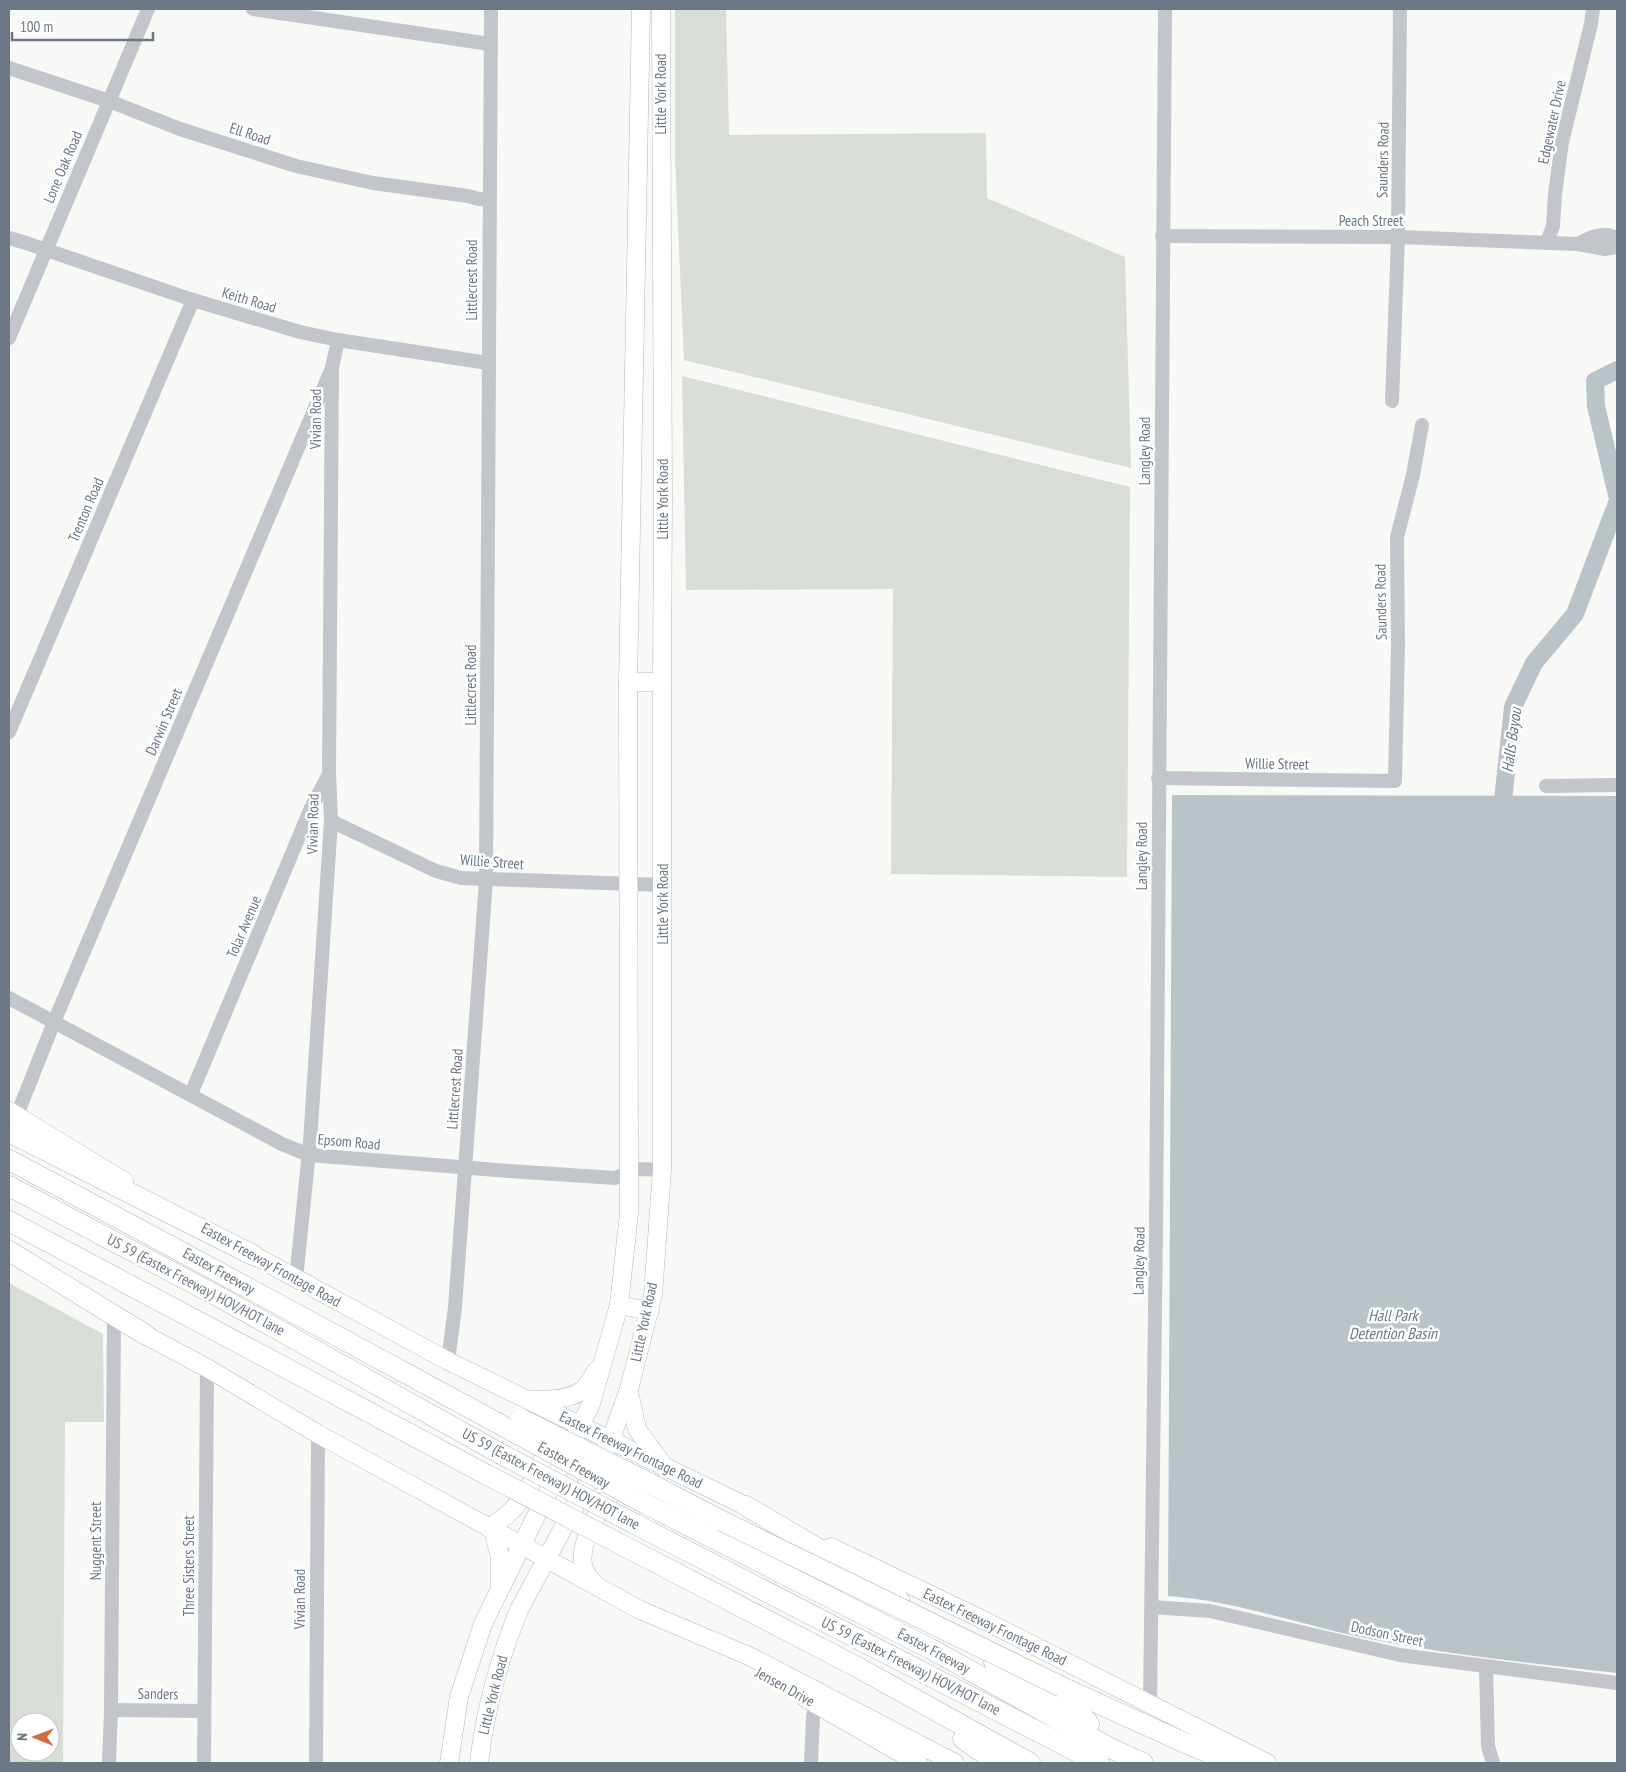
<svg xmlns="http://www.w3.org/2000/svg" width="1626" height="1772" viewBox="0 0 1626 1772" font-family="'PT Sans Narrow',sans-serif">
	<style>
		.green { fill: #d8ddd6; fill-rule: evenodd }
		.water { fill: #bac3c8 }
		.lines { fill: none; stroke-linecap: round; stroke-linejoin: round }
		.river { stroke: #bac3c8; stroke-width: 18 }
		.major-casing { stroke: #b4b7bb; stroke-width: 19 }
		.highway-casing { stroke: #b4b7ba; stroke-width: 21 }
		.minor { stroke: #c2c5c9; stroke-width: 14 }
		.major { stroke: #fff; stroke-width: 18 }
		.highway { stroke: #fff; stroke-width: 20 }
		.highway-bridge-casing { stroke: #b4b7ba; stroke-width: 21; stroke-linecap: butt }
		.highway-bridge { stroke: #fff; stroke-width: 20 }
		.labels { text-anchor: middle; stroke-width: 5; stroke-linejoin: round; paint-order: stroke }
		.street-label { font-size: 15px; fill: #6b7784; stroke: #fff }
		.water-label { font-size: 16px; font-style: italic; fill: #67777f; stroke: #fff }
	</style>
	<rect width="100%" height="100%" fill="#f8f8f6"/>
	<g class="green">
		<path d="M 675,9 L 726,9 L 729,135 L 986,133 L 987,198 L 1125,257 L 1131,468 L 684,360 L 675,158 Z"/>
		<path d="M 682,376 L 1130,487 L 1127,877 L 891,874 L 893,589 L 686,590 Z"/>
		<path d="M 9,1283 L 103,1334 L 104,1422 L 65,1422 L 63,1763 L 9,1763 ZM 20,1722 L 50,1722 L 50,1752 L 20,1752 Z"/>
	</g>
	<path class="water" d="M 1172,795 L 1617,796 L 1617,1673 C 1533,1663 1448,1655 1365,1638 C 1299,1624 1235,1601 1168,1596 Z"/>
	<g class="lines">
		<g class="river">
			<path d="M 1617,370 L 1595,381 L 1596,406 L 1617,495"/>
			<path d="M 1501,819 L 1513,707 L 1534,663 L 1575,614 L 1617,503"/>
		</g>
		<defs>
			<g id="major">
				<path d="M 628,682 L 662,682"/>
				<path d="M 9,1111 L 124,1181"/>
				<path d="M 242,1249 L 448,1361 L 758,1512"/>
				<path d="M 619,1305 L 650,1311"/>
				<path d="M 134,1329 L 207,1368 L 318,1434 L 640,1610 L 749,1656 L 955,1763"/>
				<path d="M 629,1392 L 637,1429 L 661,1462"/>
				<path d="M 531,1400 C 548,1399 571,1401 585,1388 C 589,1383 592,1377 596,1371"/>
				<path d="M 489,1528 C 495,1524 502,1519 508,1514 C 526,1498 546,1461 549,1438"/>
				<path d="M 493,1531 L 500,1556 L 500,1587"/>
				<path d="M 831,1547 L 975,1616 L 1267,1763"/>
				<path d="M 595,1584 C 592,1580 587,1576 585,1572 C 573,1544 607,1499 622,1477"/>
				<path d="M 805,1698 L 918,1763"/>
				<path d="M 449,1763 L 459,1697 L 483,1624 L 591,1404 L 619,1305 L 629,1213 L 629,1172 L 628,682 L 641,9"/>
				<path d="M 479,1763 C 485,1711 499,1659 519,1610 L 611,1439 L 629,1389 L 653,1295 L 662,1170 L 662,682 L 663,498 L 661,9"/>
			</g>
			<g id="highway">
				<path d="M 9,1132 L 253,1255"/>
				<path d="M 9,1160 C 178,1249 346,1341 514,1432"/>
				<path d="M 9,1186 L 223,1299 L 501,1454"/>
				<path d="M 9,1221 L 489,1476"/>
				<path d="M 9,1251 L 146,1335"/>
				<path d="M 655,1486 L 722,1521"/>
				<path d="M 646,1504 L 931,1649 L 1108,1747 L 1143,1763"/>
				<path d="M 746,1506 L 843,1563 L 899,1600"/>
				<path d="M 635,1524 L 1099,1763"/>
				<path d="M 624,1546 L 859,1668 L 1030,1763"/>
				<path d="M 994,1662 L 1085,1719 L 1089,1724"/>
				<path d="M 1062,1687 L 1185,1743 L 1234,1763"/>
				<path d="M 963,1739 L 998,1763"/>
			</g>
		</defs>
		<use href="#major" class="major-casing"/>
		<use href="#highway" class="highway-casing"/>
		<g class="minor">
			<path d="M 253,9 L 490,44"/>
			<path d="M 9,68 L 109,101 L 180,129 L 296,166 L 373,183 L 468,196 L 479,199 L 489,199"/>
			<path d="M 1162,236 L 1398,237 L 1578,244 L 1605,249 L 1617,247"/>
			<path d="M 9,238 L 26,243 L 193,300 L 300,332 L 338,340 L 488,363"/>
			<path d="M 1547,242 L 1553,226 L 1555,194 L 1562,142 L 1591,24 L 1593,9"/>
			<path d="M 1578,244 C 1590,237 1604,231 1617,238"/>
			<path d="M 9,338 L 148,9"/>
			<path d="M 1392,401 L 1398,237 L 1400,9"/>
			<path d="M 9,732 L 193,300"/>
			<path d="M 1158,778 L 1395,781 L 1398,646 L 1397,537 L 1413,475 L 1422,425"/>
			<path d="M 1546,786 L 1617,785"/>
			<path d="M 331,821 L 436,871 L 461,878 L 663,885"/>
			<path d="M 9,998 L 282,1144 L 309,1155 L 509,1171 L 615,1178 L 638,1169 L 662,1170"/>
			<path d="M 191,1094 L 311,808 L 328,776"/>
			<path d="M 17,1115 L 54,1022 L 332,368 L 338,340"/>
			<path d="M 296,1279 L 310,1142 L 331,821 L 329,774 L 332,368"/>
			<path d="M 448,1361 L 455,1307 L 486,880 L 491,9"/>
			<path d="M 1152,1607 L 1210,1611 L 1400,1655 L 1617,1683"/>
			<path d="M 1486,1667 L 1488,1746 L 1493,1763"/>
			<path d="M 1150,1704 L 1156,1232 L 1165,9"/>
			<path d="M 111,1710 L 204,1711"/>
			<path d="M 109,1763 L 111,1710 L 114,1318"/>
			<path d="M 204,1763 L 207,1368"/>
			<path d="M 316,1763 L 318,1434"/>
			<path d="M 811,1763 L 813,1716 L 817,1705"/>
		</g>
		<use href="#major" class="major"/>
		<use href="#highway" class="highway"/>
		<defs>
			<g id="highway-bridge">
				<path d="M 521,1419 L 655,1486"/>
				<path d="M 514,1432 L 646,1504"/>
				<path d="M 501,1454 L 635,1524"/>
				<path d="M 489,1476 L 624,1546"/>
				<path d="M 722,1521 L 1062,1687"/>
			</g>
		</defs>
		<use href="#highway-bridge" class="highway-bridge-casing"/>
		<use href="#highway-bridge" class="highway-bridge"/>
	</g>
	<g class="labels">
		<g class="street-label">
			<text transform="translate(661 94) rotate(-90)" y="5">Little York Road</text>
			<text transform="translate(1552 122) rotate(-78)" y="5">Edgewater Drive</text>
			<text transform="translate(250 134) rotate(18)" y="5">Ell Road</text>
			<text transform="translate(1383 160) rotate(-89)" y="5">Saunders Road</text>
			<text transform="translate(63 167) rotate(-67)" y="5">Lone Oak Road</text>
			<text x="1371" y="226">Peach Street</text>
			<text transform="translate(472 280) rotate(-90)" y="5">Littlecrest Road</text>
			<text transform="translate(249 300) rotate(17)" y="5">Keith Road</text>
			<text transform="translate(316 419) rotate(-90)" y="5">Vivian Road</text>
			<text transform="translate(1145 451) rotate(-90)" y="5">Langley Road</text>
			<text transform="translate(663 499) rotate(-90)" y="5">Little York Road</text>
			<text transform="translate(86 510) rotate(-67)" y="5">Trenton Road</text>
			<text transform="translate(1381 602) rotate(-91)" y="5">Saunders Road</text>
			<text transform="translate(471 685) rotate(-90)" y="5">Littlecrest Road</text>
			<text transform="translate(164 722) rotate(-67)" y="5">Darwin Street</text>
			<text transform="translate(1277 764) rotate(1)" y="5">Willie Street</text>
			<text transform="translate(313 824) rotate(-89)" y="5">Vivian Road</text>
			<text transform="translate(1142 856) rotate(-90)" y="5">Langley Road</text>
			<text transform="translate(492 862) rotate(4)" y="5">Willie Street</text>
			<text transform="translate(663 904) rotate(-90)" y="5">Little York Road</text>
			<text transform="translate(244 927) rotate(-67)" y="5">Tolar Avenue</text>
			<text transform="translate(455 1089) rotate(-86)" y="5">Littlecrest Road</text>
			<text transform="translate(349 1142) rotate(5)" y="5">Epsom Road</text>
			<text transform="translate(1139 1261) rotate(-89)" y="5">Langley Road</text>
			<text transform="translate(271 1265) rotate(29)" y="5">Eastex Freeway Frontage Road</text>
			<text transform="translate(219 1271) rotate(29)" y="5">Eastex Freeway</text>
			<text transform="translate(196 1285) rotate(28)" y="5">US 59 (Eastex Freeway) HOV/HOT lane</text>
			<text transform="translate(644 1322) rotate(-78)" y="5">Little York Road</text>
			<text transform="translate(631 1450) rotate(26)" y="5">Eastex Freeway Frontage Road</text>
			<text transform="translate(574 1465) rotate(29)" y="5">Eastex Freeway</text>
			<text transform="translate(551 1479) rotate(28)" y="5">US 59 (Eastex Freeway) HOV/HOT lane</text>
			<text transform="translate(96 1541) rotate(-90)" y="5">Nuggent Street</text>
			<text transform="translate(189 1566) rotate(-90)" y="5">Three Sisters Street</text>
			<text transform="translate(300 1599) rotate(-90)" y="5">Vivian Road</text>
			<text transform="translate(995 1627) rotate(26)" y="5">Eastex Freeway Frontage Road</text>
			<text transform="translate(1387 1634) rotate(12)" y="5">Dodson Street</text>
			<text transform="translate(934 1651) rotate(28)" y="5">Eastex Freeway</text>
			<text transform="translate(911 1666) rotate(27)" y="5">US 59 (Eastex Freeway) HOV/HOT lane</text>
			<text transform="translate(785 1687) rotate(29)" y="5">Jensen Drive</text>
			<text transform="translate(158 1694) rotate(1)" y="5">Sanders</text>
			<text transform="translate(493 1695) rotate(-76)" y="5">Little York Road</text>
		</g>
		<g class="water-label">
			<text transform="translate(1511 740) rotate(-82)" y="6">Halls Bayou</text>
			<text x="1393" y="1321">Hall Park<tspan x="1393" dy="18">Detention Basin</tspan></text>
		</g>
	</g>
	<rect width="1626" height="1772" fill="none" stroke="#6b7784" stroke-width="20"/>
	<g transform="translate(35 1737) rotate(271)"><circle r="24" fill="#ffffff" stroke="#c4c9ce"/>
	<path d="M0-4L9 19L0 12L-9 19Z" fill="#d36c3c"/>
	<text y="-8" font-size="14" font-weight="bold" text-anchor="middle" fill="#6b7784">N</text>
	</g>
	<path d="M12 32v8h141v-8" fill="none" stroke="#6b7784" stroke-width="2.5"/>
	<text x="20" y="32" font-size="15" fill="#6b7784" stroke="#ffffff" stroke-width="4" paint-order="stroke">100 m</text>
</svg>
